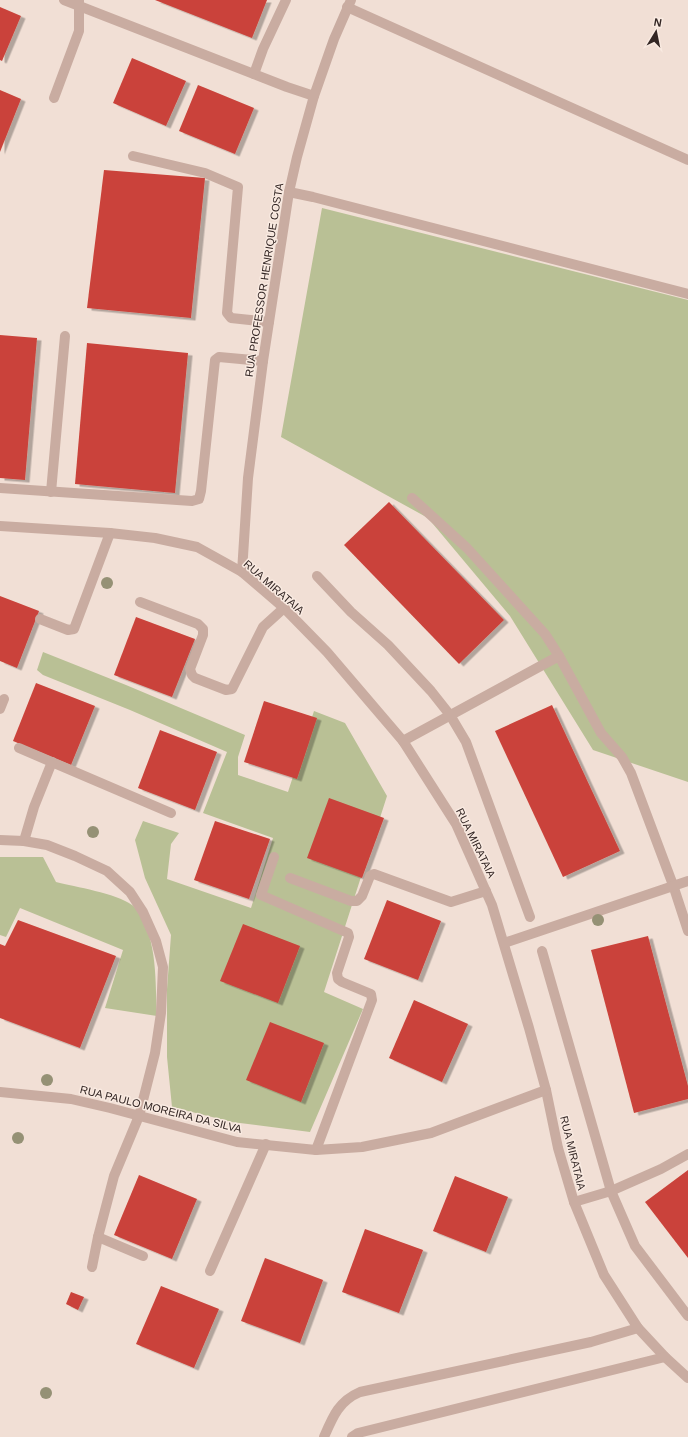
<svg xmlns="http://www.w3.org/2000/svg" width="688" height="1437" viewBox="0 0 688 1437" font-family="Arial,sans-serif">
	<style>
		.green { fill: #b9c095 }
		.building { fill: #ca433a; filter: url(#shadow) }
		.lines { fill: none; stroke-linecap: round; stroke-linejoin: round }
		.minor { stroke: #c9aca1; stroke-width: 10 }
		.tree { fill: #959175 }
		.labels { text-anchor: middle; stroke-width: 3; stroke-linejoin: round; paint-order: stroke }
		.street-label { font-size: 11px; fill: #332624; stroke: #f9eae1 }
	</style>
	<defs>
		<filter id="shadow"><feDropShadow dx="4.5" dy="2.5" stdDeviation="0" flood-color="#0004"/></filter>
	</defs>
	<rect width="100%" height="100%" fill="#f1dfd5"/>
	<g class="green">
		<path d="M 322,208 L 688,300 L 688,782 L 593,750 L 510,616 L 428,518 L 281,437 Z"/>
		<path d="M 43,652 L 126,685 L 245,735 L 238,757 L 238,775 L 288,792 L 314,711 L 345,723 L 387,796 L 324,992 L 363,1009 L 310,1132 L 232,1122 L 172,1107 L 167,1057 L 167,989 L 171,935 L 145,878 L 135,840 L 143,821 L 179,833 L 171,844 L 167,879 L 251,908 L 273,838 L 203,813 L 227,752 L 130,710 L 43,675 L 37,670 Z"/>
		<path d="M 0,857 L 43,857 L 56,882 C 76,887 115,893 132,905 C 134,906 136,909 138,912 C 158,941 155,982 157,1016 L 105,1008 L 123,950 L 20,908 L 6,937 L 0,935 Z"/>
	</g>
	<g class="building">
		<path d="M 155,0 L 267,0 L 252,38 Z"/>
		<path d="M 0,7 L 21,16 L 2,61 L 0,60 Z"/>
		<path d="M 132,58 L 186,81 L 166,126 L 113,103 Z"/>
		<path d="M 198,85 L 254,108 L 235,154 L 179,131 Z"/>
		<path d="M 0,90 L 21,99 L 0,152 Z"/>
		<path d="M 104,170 L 205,178 L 191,318 L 87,308 Z"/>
		<path d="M 0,335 L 37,338 L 25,480 L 0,478 Z"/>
		<path d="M 87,343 L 188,353 L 175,493 L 75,484 Z"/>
		<path d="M 389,502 L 504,620 L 459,664 L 344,545 Z"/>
		<path d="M 0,596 L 39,611 L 17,668 L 0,661 Z"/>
		<path d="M 136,617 L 195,639 L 172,697 L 114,675 Z"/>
		<path d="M 36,683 L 95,706 L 71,765 L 13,741 Z"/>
		<path d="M 264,701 L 317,718 L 297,779 L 244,762 Z"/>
		<path d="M 552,705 L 620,851 L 563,877 L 495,731 Z"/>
		<path d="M 160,730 L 217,752 L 195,810 L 138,788 Z"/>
		<path d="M 329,798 L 384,818 L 362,878 L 307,858 Z"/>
		<path d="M 215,821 L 270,839 L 249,899 L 194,880 Z"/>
		<path d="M 387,900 L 441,921 L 418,980 L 364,959 Z"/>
		<path d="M 18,920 L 116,956 L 80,1048 L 0,1018 L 0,944 L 5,946 Z"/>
		<path d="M 243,924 L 300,946 L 278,1003 L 220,981 Z"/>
		<path d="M 648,936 L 688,1086 L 688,1099 L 634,1113 L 591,950 Z"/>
		<path d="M 414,1000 L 468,1024 L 442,1082 L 389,1058 Z"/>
		<path d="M 270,1022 L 324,1043 L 301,1102 L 246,1080 Z"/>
		<path d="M 688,1170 L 688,1258 L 645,1202 Z"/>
		<path d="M 139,1175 L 197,1199 L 172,1259 L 114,1235 Z"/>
		<path d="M 455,1176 L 508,1197 L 486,1252 L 433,1231 Z"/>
		<path d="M 365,1229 L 423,1250 L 399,1313 L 342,1292 Z"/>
		<path d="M 265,1258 L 323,1280 L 300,1343 L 241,1321 Z"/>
		<path d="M 161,1286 L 219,1309 L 194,1368 L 136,1344 Z"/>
		<path d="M 71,1292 L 84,1297 L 78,1310 L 66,1304 Z"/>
	</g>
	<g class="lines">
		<g class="minor">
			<path d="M 64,0 L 287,87 L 314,96"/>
			<path d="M 347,7 L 688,160"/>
			<path d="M 254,74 L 263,49 L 286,0"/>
			<path d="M 54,98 L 79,31 L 79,0"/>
			<path d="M 133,156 L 205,173 L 238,187 L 227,313 L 231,318 L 269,322"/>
			<path d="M 289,192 L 313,197 L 688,294"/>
			<path d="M 0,488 L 192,501 L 199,499 L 201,491 L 215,360 L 219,357 L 263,361"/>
			<path d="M 51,492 L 65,336"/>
			<path d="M 412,498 L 467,548 L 545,634 L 559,656 L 601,733 L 622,757 L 631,773 L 673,885 L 688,931"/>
			<path d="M 0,526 L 110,533 L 155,538 L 197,547 L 242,572 L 284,608 L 327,652 L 403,741 L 456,824 L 492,905 L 529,1028 L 546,1090 L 558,1148 L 574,1202 L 604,1275 L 638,1328 L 665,1357 L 688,1378"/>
			<path d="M 242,572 L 248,478 L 263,361 L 289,192 L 297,157 L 314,96 L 334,39 L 351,0"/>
			<path d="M 317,576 L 351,612 L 388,645 L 431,691 L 450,715 L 466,742 L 530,917"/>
			<path d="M 140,602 L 198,624 L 203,629 L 203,635 L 190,669 L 192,675 L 195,678 L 226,690 L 232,689 L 263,627 L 284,608"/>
			<path d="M 40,619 L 68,630 L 74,629 L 110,533"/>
			<path d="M 0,709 L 4,699"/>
			<path d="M 403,741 L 559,656"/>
			<path d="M 19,748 L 171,813"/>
			<path d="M 0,840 L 24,841 L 47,845 L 75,856 L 107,871 L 130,892 L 143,912 L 156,941 L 163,967 L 161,1013 L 155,1053 L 139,1116 L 114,1176 L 98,1237 L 92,1267"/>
			<path d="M 24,841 L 34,807 L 52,762"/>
			<path d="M 274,857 L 261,895 L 348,933 L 349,937 L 337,973 L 338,979 L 342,982 L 371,994 L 372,1000 L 316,1150"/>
			<path d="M 290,878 L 351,901 L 357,901 L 362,896 L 370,876 L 374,874 L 451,902 L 486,891"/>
			<path d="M 504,943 L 688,881"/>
			<path d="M 542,951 L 611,1191 L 635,1246 L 688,1316"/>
			<path d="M 0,1092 L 71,1099 L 110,1108 L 237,1142 L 316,1150 L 362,1147 L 431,1133 L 546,1090"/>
			<path d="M 574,1202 L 611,1191 L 661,1169 L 688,1154"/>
			<path d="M 98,1237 L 143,1256"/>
			<path d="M 210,1271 L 266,1144"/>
			<path d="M 324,1437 C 333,1416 339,1401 360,1392 L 591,1342 L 638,1328"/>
			<path d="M 352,1437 L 358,1433 L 665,1357"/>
		</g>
	</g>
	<g class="tree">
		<circle cx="107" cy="583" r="6"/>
		<circle cx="93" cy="832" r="6"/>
		<circle cx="598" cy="920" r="6"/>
		<circle cx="47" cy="1080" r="6"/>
		<circle cx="18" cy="1138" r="6"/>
		<circle cx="46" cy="1393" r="6"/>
	</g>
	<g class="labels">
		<g class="street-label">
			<text transform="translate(264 280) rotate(-81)" y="4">RUA PROFESSOR HENRIQUE COSTA</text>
			<text transform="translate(274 587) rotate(41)" y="4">RUA MIRATAIA</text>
			<text transform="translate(476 843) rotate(64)" y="4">RUA MIRATAIA</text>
			<text transform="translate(161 1109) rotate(14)" y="4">RUA PAULO MOREIRA DA SILVA</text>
			<text transform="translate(573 1153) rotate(76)" y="4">RUA MIRATAIA</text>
		</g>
	</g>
	<g transform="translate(656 32) rotate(10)" stroke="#f9eae1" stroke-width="3" paint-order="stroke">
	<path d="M0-3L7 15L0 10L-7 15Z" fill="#332624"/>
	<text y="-6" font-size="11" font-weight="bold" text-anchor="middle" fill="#332624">N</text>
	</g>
</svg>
